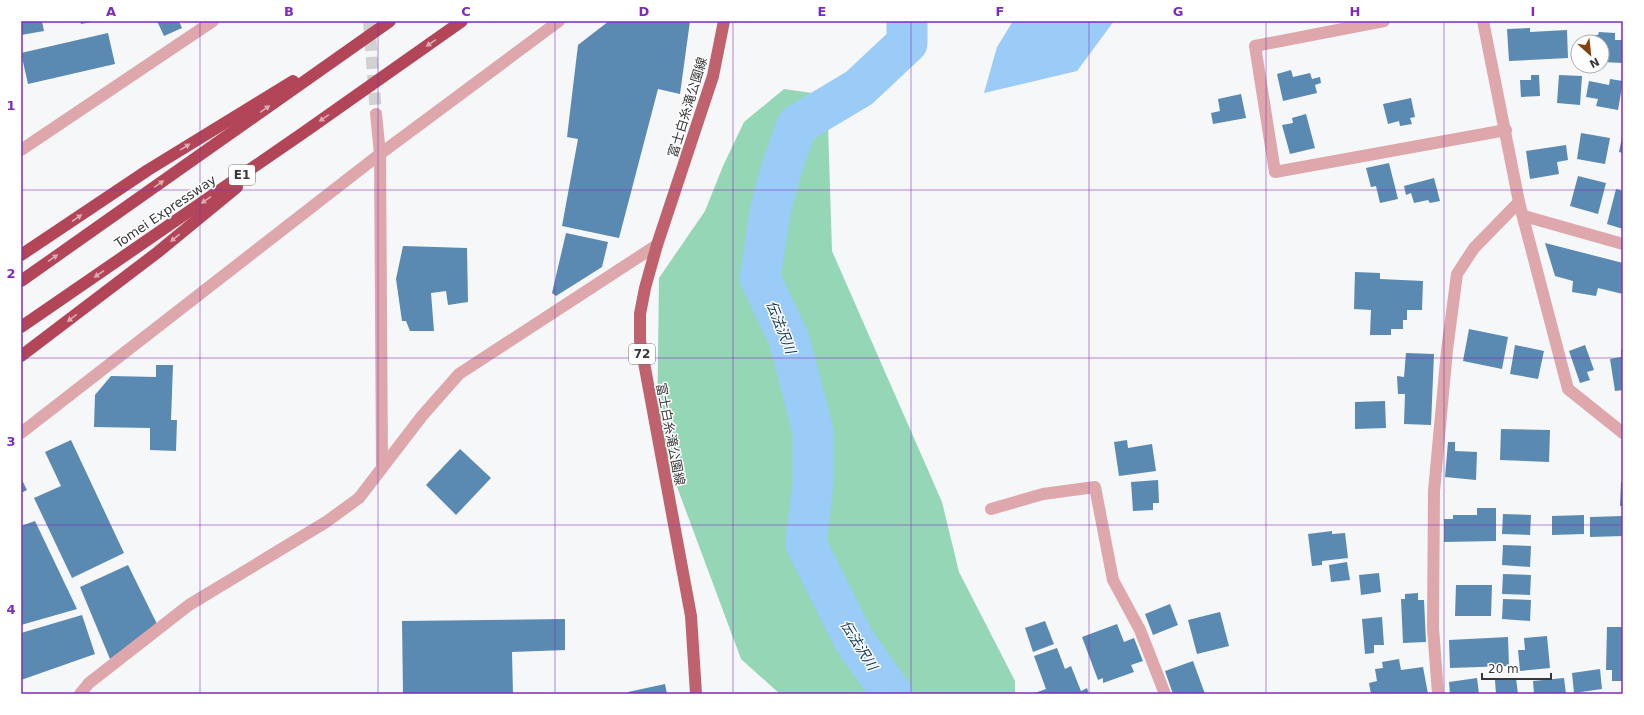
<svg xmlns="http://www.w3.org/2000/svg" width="1644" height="715" viewBox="0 0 1644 715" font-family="'DejaVu Sans','Noto Sans JP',sans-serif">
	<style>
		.forest { fill: #94d6b6 }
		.water { fill: #9bcbf7 }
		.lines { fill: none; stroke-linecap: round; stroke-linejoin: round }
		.river { stroke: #9bcbf7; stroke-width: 41 }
		.building { fill: #5a89b1 }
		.minor-tunnel { stroke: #d0d1d1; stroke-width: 12; stroke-dasharray: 12 6; stroke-linecap: butt }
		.minor { stroke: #dda7ac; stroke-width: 12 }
		.major { stroke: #bf626e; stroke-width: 12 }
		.highway { stroke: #b24658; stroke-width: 12 }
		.oneway { fill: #dcacb4 }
		.grid { fill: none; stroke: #7b2cbf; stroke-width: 1; stroke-opacity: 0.55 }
		.labels { text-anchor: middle; stroke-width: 3; stroke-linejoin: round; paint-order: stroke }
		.shield { fill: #fff; stroke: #737373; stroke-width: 1 }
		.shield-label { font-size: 12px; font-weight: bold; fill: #373737 }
		.street-label { font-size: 13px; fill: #373737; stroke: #fff }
		.water-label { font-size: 14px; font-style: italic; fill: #103350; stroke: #fff }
		.neatline { fill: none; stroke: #7b2cbf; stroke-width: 1.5 }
		.grid-label { font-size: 13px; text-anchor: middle; font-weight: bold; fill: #7b2cbf }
	</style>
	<rect width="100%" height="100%" fill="#f6f7f8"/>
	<path class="forest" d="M 784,89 L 812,93 L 828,125 L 832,251 L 942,502 L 959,572 L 1015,681 L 1015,694 L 780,694 L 741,659 L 657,433 L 659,278 L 705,211 L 723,166 L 744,122 Z"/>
	<path class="water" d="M 1013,21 L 1114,21 L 1077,71 L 984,93 L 997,47 Z"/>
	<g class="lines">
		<path class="river" d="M 892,694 L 854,640 L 806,544 L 813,484 L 813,431 L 789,339 L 760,278 L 770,212 L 781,170 L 797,125 L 859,88 L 907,43 L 907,21"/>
	</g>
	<g class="building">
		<path d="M 21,21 L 42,21 L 44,31 L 21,35 Z"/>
		<path d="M 80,21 L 92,21 L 92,22 L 81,24 Z"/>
		<path d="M 157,21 L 179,21 L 182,28 L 164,36 Z"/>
		<path d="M 609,21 L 690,21 L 680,94 L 658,89 L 619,238 L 562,226 L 578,139 L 567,137 L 578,45 Z"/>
		<path d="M 1530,28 L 1530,32 L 1567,30 L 1568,58 L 1509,61 L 1507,29 Z"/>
		<path d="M 1599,32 L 1615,33 L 1615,40 L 1623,40 L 1623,63 L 1602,62 L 1602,42 L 1591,42 L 1591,35 L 1598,35 Z"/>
		<path d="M 108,33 L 115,64 L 28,84 L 21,53 Z"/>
		<path d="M 1291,70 L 1293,77 L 1310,73 L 1312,79 L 1320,77 L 1321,83 L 1315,85 L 1317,93 L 1283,101 L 1277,74 Z"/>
		<path d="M 1531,75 L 1539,75 L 1540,96 L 1521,97 L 1520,80 L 1531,80 Z"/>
		<path d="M 1559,75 L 1582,76 L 1580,105 L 1557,103 Z"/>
		<path d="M 1610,79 L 1623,81 L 1618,110 L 1596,106 L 1598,99 L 1586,97 L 1589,81 L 1609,85 Z"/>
		<path d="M 1241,94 L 1246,118 L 1213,124 L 1211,113 L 1220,111 L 1218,99 Z"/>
		<path d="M 1411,98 L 1415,117 L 1410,118 L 1412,124 L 1400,126 L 1399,121 L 1388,124 L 1383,104 Z"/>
		<path d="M 1306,114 L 1315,148 L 1290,154 L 1282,125 L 1293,123 L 1292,118 Z"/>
		<path d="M 1581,133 L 1610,138 L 1605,164 L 1577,159 Z"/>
		<path d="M 1622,137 L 1623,137 L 1623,153 L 1619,152 Z"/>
		<path d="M 1566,145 L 1568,160 L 1557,162 L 1559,174 L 1530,179 L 1526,151 Z"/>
		<path d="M 1389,163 L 1398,199 L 1380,203 L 1376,186 L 1371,187 L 1366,168 Z"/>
		<path d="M 1578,176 L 1606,183 L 1598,214 L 1570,206 Z"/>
		<path d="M 1434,178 L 1440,201 L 1430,203 L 1428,200 L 1414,203 L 1411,193 L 1406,195 L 1404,186 Z"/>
		<path d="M 1616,189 L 1623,191 L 1623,229 L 1607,224 Z"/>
		<path d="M 566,233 L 608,242 L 602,267 L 556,296 L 552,293 Z"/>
		<path d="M 1545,243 L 1623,263 L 1623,294 L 1598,288 L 1596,296 L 1572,292 L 1573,281 L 1555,276 Z"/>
		<path d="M 403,246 L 467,248 L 468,302 L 448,305 L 446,291 L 431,293 L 434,331 L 410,331 L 406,321 L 402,321 L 396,279 Z"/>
		<path d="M 1355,272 L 1380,273 L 1380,279 L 1423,281 L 1422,310 L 1407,310 L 1407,320 L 1403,320 L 1403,329 L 1391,329 L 1391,335 L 1370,335 L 1371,310 L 1354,309 Z"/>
		<path d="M 1469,329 L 1508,337 L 1502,369 L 1463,361 Z"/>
		<path d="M 1515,345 L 1544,351 L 1538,379 L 1510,374 Z"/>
		<path d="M 1585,345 L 1594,370 L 1587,372 L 1590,380 L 1580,383 L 1569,351 Z"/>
		<path d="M 1621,349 L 1623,349 L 1623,390 L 1615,391 L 1610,359 L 1621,357 Z"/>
		<path d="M 1406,353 L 1434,354 L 1431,425 L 1404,424 L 1405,394 L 1398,394 L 1397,376 L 1404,377 Z"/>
		<path d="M 156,365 L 173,365 L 171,420 L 177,420 L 176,451 L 150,450 L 150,428 L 94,427 L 95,395 L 111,376 L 156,377 Z"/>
		<path d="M 1385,401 L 1386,428 L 1355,429 L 1355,402 Z"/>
		<path d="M 1501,429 L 1550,430 L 1549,462 L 1500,460 Z"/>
		<path d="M 71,440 L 124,553 L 72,578 L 34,498 L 61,486 L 45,452 Z"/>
		<path d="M 1127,440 L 1128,448 L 1152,444 L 1156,471 L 1119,476 L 1114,442 Z"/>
		<path d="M 1448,442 L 1455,442 L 1455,451 L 1477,452 L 1476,480 L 1445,477 Z"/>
		<path d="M 460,449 L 491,478 L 456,515 L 426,485 Z"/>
		<path d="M 21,478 L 27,490 L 21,493 Z"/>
		<path d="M 1158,480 L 1159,503 L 1153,503 L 1153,510 L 1133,511 L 1131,482 Z"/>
		<path d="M 1621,482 L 1623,482 L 1623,506 L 1620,506 Z"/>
		<path d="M 1477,508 L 1496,508 L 1496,541 L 1444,542 L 1444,519 L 1453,519 L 1453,515 L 1477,515 Z"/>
		<path d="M 1503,514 L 1531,515 L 1530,535 L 1502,534 Z"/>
		<path d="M 1584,515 L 1584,534 L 1552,535 L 1552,516 Z"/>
		<path d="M 1622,516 L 1623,536 L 1590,537 L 1590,517 Z"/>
		<path d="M 35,521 L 77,609 L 21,625 L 21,526 Z"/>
		<path d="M 1332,531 L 1332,534 L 1345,533 L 1348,558 L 1322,561 L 1322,565 L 1312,566 L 1308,534 Z"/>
		<path d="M 1503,545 L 1531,546 L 1530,567 L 1502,565 Z"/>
		<path d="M 1347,562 L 1350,580 L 1331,582 L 1329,565 Z"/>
		<path d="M 128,565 L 157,624 L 110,659 L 80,587 Z"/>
		<path d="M 1379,573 L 1381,592 L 1361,595 L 1359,575 Z"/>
		<path d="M 1503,574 L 1531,575 L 1530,595 L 1502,594 Z"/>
		<path d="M 1456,585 L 1492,585 L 1491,616 L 1455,616 Z"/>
		<path d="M 1418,593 L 1418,600 L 1424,600 L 1426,642 L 1403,643 L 1401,599 L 1405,599 L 1405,594 Z"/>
		<path d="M 1503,599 L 1531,600 L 1530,621 L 1502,619 Z"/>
		<path d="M 1170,604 L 1178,625 L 1153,635 L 1145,614 Z"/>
		<path d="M 1220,612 L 1229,646 L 1197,654 L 1188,620 Z"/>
		<path d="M 82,615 L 95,654 L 21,680 L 21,633 Z"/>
		<path d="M 1382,617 L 1384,645 L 1374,645 L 1374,653 L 1365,654 L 1362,619 Z"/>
		<path d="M 565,619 L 565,650 L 512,652 L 513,694 L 403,694 L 402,621 Z"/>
		<path d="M 1045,621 L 1054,644 L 1033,652 L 1025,628 Z"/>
		<path d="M 1117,624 L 1124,642 L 1134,638 L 1143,661 L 1131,665 L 1134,672 L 1103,683 L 1103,678 L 1098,680 L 1082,637 Z"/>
		<path d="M 1607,627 L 1623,627 L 1623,681 L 1612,681 L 1612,670 L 1606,670 Z"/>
		<path d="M 1547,636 L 1550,668 L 1520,671 L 1518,650 L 1525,650 L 1524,638 Z"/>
		<path d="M 1508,637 L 1509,666 L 1450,668 L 1449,640 Z"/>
		<path d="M 1057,648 L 1065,669 L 1071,666 L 1081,691 L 1087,688 L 1089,694 L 1032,694 L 1046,689 L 1034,656 Z"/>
		<path d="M 1399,659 L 1401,670 L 1423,667 L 1428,694 L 1371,694 L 1369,683 L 1377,681 L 1375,669 L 1383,668 L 1382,662 Z"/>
		<path d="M 1193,661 L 1205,694 L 1173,694 L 1165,671 Z"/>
		<path d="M 1600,669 L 1602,689 L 1574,693 L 1572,673 Z"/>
		<path d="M 1477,678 L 1479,694 L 1450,694 L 1449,682 Z"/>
		<path d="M 1516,678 L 1518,694 L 1496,694 L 1495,680 Z"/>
		<path d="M 1564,678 L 1566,694 L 1534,694 L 1533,681 Z"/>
		<path d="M 665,684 L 667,694 L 628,694 L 628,692 Z"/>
	</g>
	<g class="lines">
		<path class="minor-tunnel" d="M 369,21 L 376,114"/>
		<g class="minor">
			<path d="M 1384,21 L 1255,46 L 1275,172 L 1506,130"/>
			<path d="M 1483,21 L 1519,202 L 1568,389 L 1623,433"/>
			<path d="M 376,114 L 380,154 L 382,468"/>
			<path d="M 21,150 L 213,21"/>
			<path d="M 1524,216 L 1623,244"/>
			<path d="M 21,433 L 380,154 L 559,21"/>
			<path d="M 991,509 L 1043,494 L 1095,487 L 1113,580 L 1140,630 L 1165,694"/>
			<path d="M 80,694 L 89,683 L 189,605 L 326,522 L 359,498 L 422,416 L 459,374 L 657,245"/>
			<path d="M 1438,694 L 1433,628 L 1434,491 L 1447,350 L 1457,274 L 1474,248 L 1519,202"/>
		</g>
		<path class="major" d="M 696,694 L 691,616 L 640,341 L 640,314 L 645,288 L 657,245 L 713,76 L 724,21"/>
		<g class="highway">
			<path d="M 21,255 L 148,170 L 293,81"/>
			<path d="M 21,281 L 390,21"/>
			<path d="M 21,327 L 303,133 L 462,21"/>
			<path d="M 21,356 L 158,252 L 237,187"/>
		</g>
	</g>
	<defs><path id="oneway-solid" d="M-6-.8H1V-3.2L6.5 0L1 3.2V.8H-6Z"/></defs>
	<g class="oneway">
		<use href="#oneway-solid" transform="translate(431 43) rotate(145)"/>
		<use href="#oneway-solid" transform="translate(265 109) rotate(-35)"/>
		<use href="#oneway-solid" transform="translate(324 118) rotate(145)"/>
		<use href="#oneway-solid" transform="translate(185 147) rotate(-32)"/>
		<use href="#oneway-solid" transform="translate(159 184) rotate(-35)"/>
		<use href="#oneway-solid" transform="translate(206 200) rotate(146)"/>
		<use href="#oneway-solid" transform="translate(77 218) rotate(-34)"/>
		<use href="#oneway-solid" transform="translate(175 238) rotate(141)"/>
		<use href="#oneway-solid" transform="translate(53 258) rotate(-35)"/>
		<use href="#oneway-solid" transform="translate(99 274) rotate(146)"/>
		<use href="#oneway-solid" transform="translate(72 318) rotate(142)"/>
	</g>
	<path class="grid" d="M 200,21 L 200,694M 378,21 L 378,694M 555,21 L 555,694M 733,21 L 733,694M 911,21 L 911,694M 1089,21 L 1089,694M 1266,21 L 1266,694M 1444,21 L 1444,694M 21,190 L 1623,190M 21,358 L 1623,358M 21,525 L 1623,525"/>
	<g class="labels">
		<g class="shield">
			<rect x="229" y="165" width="26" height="20" rx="3"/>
			<rect x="629" y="344" width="26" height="20" rx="3"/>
		</g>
		<g class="shield-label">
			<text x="242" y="179">E1</text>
			<text x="642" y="358">72</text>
		</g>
		<g class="street-label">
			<text transform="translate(687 107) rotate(-73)" y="5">富士白糸滝公園線</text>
			<text transform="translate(165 211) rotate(-34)" y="5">Tomei Expressway</text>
			<text transform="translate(671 434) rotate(79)" y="5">富士白糸滝公園線</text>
		</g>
		<g class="water-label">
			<text transform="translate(781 327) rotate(68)" y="5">伝法沢川</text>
			<text transform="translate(859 645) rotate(58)" y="5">伝法沢川</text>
		</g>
	</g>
	<rect width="1644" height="715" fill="none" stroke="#ffffff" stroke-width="44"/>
	<g transform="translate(1590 54) rotate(153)"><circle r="19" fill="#ffffff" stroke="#afafaf"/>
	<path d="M0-3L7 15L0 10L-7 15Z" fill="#83410f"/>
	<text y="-6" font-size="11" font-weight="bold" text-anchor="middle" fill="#373737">N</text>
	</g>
	<path d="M1482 673v6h69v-6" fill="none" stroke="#373737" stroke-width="2"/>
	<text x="1488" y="673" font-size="12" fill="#373737" stroke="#ffffff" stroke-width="3" paint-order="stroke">20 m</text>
	<rect x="22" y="22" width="1600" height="671" class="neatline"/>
	<g class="grid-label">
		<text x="111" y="16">A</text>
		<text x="289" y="16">B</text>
		<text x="466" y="16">C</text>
		<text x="644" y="16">D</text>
		<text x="822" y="16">E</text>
		<text x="1000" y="16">F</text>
		<text x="1178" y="16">G</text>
		<text x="1355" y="16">H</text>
		<text x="1533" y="16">I</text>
		<text x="11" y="110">1</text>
		<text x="11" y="278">2</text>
		<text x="11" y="446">3</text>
		<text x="11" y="614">4</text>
	</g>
</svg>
